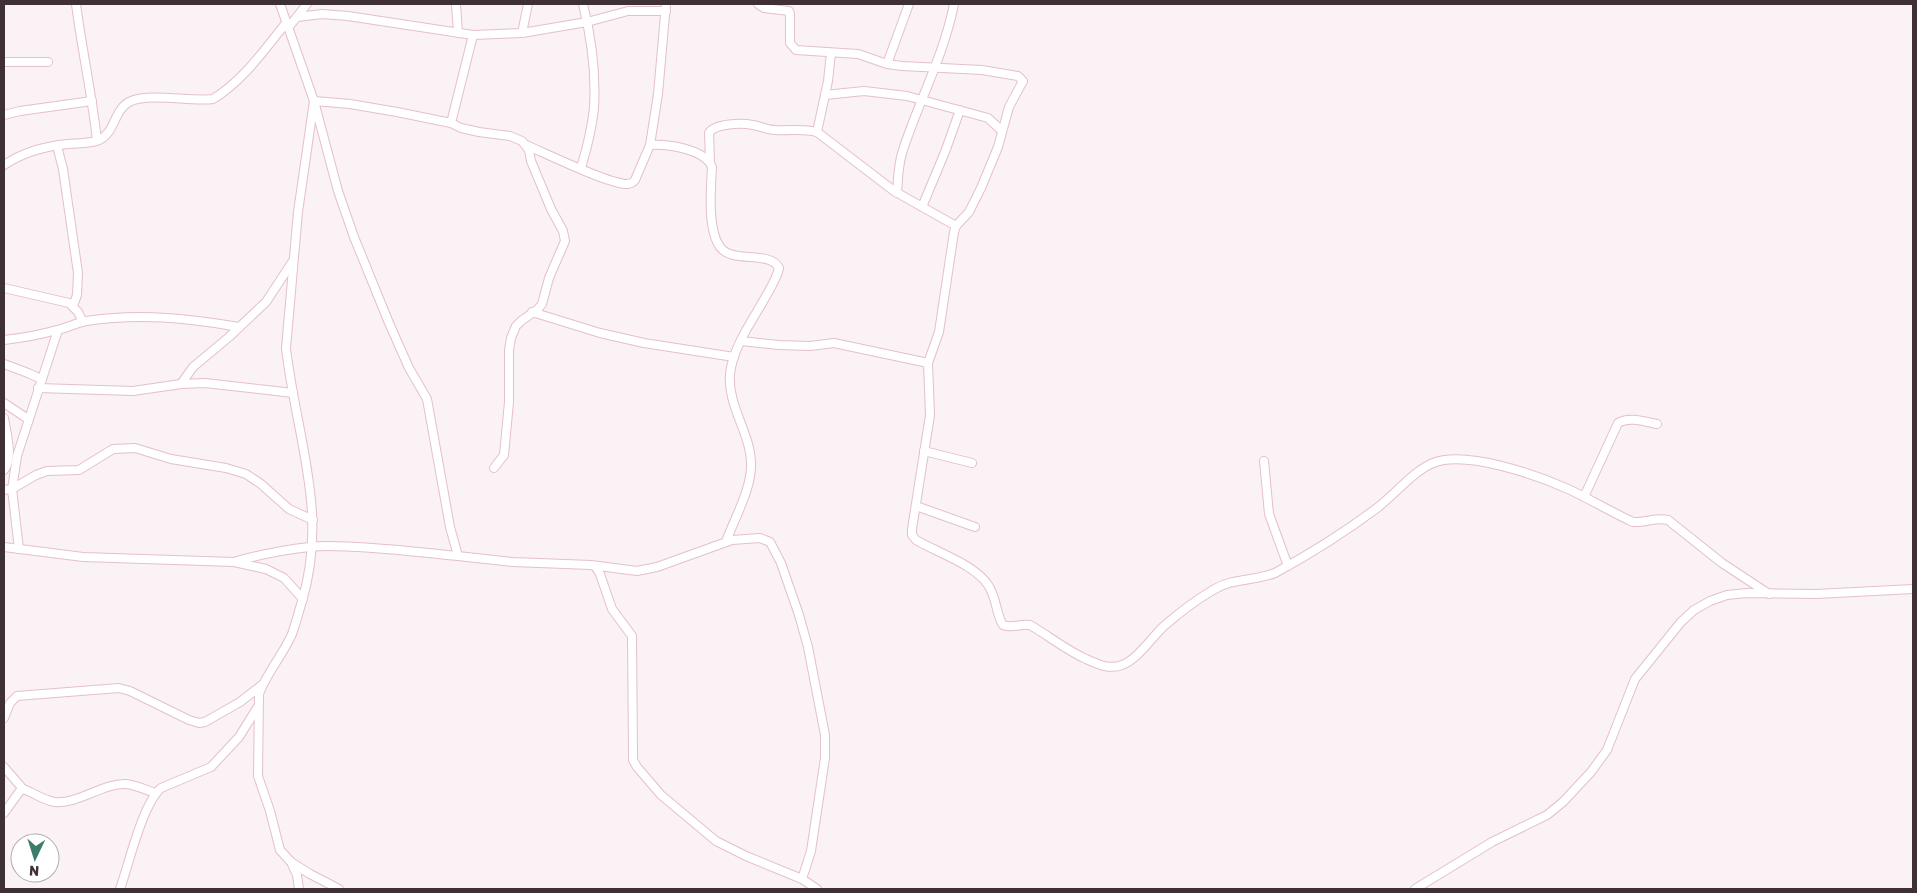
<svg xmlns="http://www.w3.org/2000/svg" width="1917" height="893" viewBox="0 0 1917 893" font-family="Rubik,sans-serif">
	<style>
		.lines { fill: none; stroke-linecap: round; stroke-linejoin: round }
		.minor-casing { stroke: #e5bfcd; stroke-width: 10 }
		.minor { stroke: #fff; stroke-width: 8 }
	</style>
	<rect width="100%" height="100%" fill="#faf2f5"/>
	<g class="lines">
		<defs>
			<g id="minor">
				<path d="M 76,4 C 82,50 92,95 97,140"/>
				<path d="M 280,4 L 314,101 L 338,191 L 354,237 L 389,323 L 409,368 L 427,399 L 450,527 L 458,556 L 513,562 L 591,565 L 637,571 L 657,567 L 732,540 L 760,538 L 770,542 L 781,563 L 799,615 L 808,647 L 825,735 L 825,758 L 811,851 L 802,879"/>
				<path d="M 456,4 L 458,33"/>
				<path d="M 758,4 L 764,8 L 789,11 L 790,14 L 790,43 L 796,50 L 858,54 L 887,64 L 902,66 L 982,70 L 1018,76 L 1023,81 L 1009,107 L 998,147 L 981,188 L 969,212 L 956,226 L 954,232 L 939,332 L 928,363 L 930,415 L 912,529 L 912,535 L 916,540 C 938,553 974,564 988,585 C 997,598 996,615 1003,625 C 1013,629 1021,623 1030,625 C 1049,636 1066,650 1086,659 C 1097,664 1110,670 1122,665 C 1137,660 1152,637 1164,626 C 1179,613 1196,600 1213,590 C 1232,578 1255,581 1275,573 C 1310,554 1345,532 1377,508 C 1394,495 1415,470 1433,463 C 1466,450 1537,475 1568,489 C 1590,499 1611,512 1633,522 C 1645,523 1656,517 1668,520 L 1722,563 L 1769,594"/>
				<path d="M 297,17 L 322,14 L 348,16 L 473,35 L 522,33 L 587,22 L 628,11 L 666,11"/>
				<path d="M 288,28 L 307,4"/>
				<path d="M 522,33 L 528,4"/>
				<path d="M 4,62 L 48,62"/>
				<path d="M 887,64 L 909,4"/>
				<path d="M 825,95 L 864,91 L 907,96 L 988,118 L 1002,131"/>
				<path d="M 4,115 L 20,111 L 92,101"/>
				<path d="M 451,123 L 473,35"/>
				<path d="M 817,132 L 828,81 L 831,53"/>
				<path d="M 526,145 C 545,153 610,185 628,184 C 632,183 632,183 635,180 L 650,145 C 668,144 705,149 712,167 C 711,188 707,229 720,247 C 732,264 770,250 779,268 C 777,278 771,287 766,296 C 753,320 733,346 730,374 C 727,406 752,435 751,466 C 751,490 734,519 726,542"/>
				<path d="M 650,145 L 658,94 L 666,4"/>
				<path d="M 57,146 L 63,169 L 78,273 L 77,295 L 73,306"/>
				<path d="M 710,161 L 709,133 C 715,123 742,123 753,125 C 760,126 767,130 775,130 C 791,131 801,128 817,132 L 894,191 L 956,226"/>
				<path d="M 4,165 C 22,153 46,146 68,144 C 78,143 89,144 99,140 C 115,133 114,110 129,102 C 147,92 191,102 213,99 C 243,81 265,49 286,23"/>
				<path d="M 581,168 C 587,148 592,128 594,108 C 596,74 591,36 583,4"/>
				<path d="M 897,193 C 898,179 898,164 903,150 C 919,101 944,55 954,4"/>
				<path d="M 922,207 L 945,152 L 960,110"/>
				<path d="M 4,288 L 69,303 L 78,312 L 83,322"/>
				<path d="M 532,312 L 600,333 L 644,343 L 734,357"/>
				<path d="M 4,340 C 22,338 39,335 57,330 C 67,328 76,323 86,321 C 140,313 187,318 239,327"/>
				<path d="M 741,341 L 779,345 L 810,346 L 834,343 L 928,363"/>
				<path d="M 4,364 L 28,373 L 41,379"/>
				<path d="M 181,384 L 193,367 L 229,337 L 266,302 L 293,261"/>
				<path d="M 38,388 L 133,391 L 181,384 L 205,383 L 293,393"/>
				<path d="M 4,403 L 28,419"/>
				<path d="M 4,418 C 6,432 14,458 4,470"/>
				<path d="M 924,451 L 972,463"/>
				<path d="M 1264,461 L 1269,514 L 1288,566"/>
				<path d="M 4,490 L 12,489 L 36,475 L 47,471 L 79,470 L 113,449 L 135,448 L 171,459 L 226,468 L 246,474 L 261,484 L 289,509 L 313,520"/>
				<path d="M 1584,497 L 1618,423 C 1629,416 1646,422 1657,424"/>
				<path d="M 916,506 L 975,527"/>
				<path d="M 4,547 L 83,557 L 234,562 L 266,569 L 284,578 L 303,599"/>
				<path d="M 19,549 L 12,489 L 17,456 L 58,330"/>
				<path d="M 237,561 C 262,554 302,546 328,546 C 372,546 415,552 458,556"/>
				<path d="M 595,566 L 600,574 L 612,609 L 632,636 L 633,753 L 633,760 L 637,767 L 661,795 L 716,841 L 746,856 L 802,879 L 817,889"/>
				<path d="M 4,718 L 10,703 L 17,696 L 119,688 L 130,691 L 189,720 L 199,723 L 205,722 L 240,702 L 262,685"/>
				<path d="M 4,767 L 23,789"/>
				<path d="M 4,813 L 20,791 L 23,789 C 35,793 42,800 55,802 C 79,804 103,783 126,784 C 136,785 146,790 155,793"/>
				<path d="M 292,864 L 297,875 L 299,889"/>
				<path d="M 120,889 C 129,864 142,805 161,788 L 211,767 L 239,737 L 257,708"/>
				<path d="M 339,889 L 310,874 L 291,862 L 280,850 L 270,811 L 258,776 L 259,694 C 267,672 283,655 292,634 C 296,623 299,611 302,601 C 329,512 296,436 286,348 L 298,212 L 314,101 L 350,104 L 397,112 L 451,123 L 461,128 L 479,132 L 510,136 L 522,141 L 529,150 L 531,161 L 551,209 L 563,231 L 565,241 L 549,278 L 542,304 L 538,309 L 521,321 L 516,326 L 511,338 L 509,350 L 509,402 L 504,455 L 494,468"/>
				<path d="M 1415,889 L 1492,842 L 1547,815 L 1563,802 L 1591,772 L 1607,750 L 1635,679 L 1681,622 L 1694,610 L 1710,601 L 1727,595 L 1747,593 L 1816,594 L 1913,589"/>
			</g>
		</defs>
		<use href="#minor" class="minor-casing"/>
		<use href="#minor" class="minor"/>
	</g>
	<rect width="1917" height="893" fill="none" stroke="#3f3036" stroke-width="10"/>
	<g transform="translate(35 858) rotate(184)"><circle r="24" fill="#ffffff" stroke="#b2acaf"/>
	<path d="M0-4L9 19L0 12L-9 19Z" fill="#3c7c6b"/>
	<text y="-8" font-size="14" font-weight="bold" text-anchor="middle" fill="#3f3036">N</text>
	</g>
</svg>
